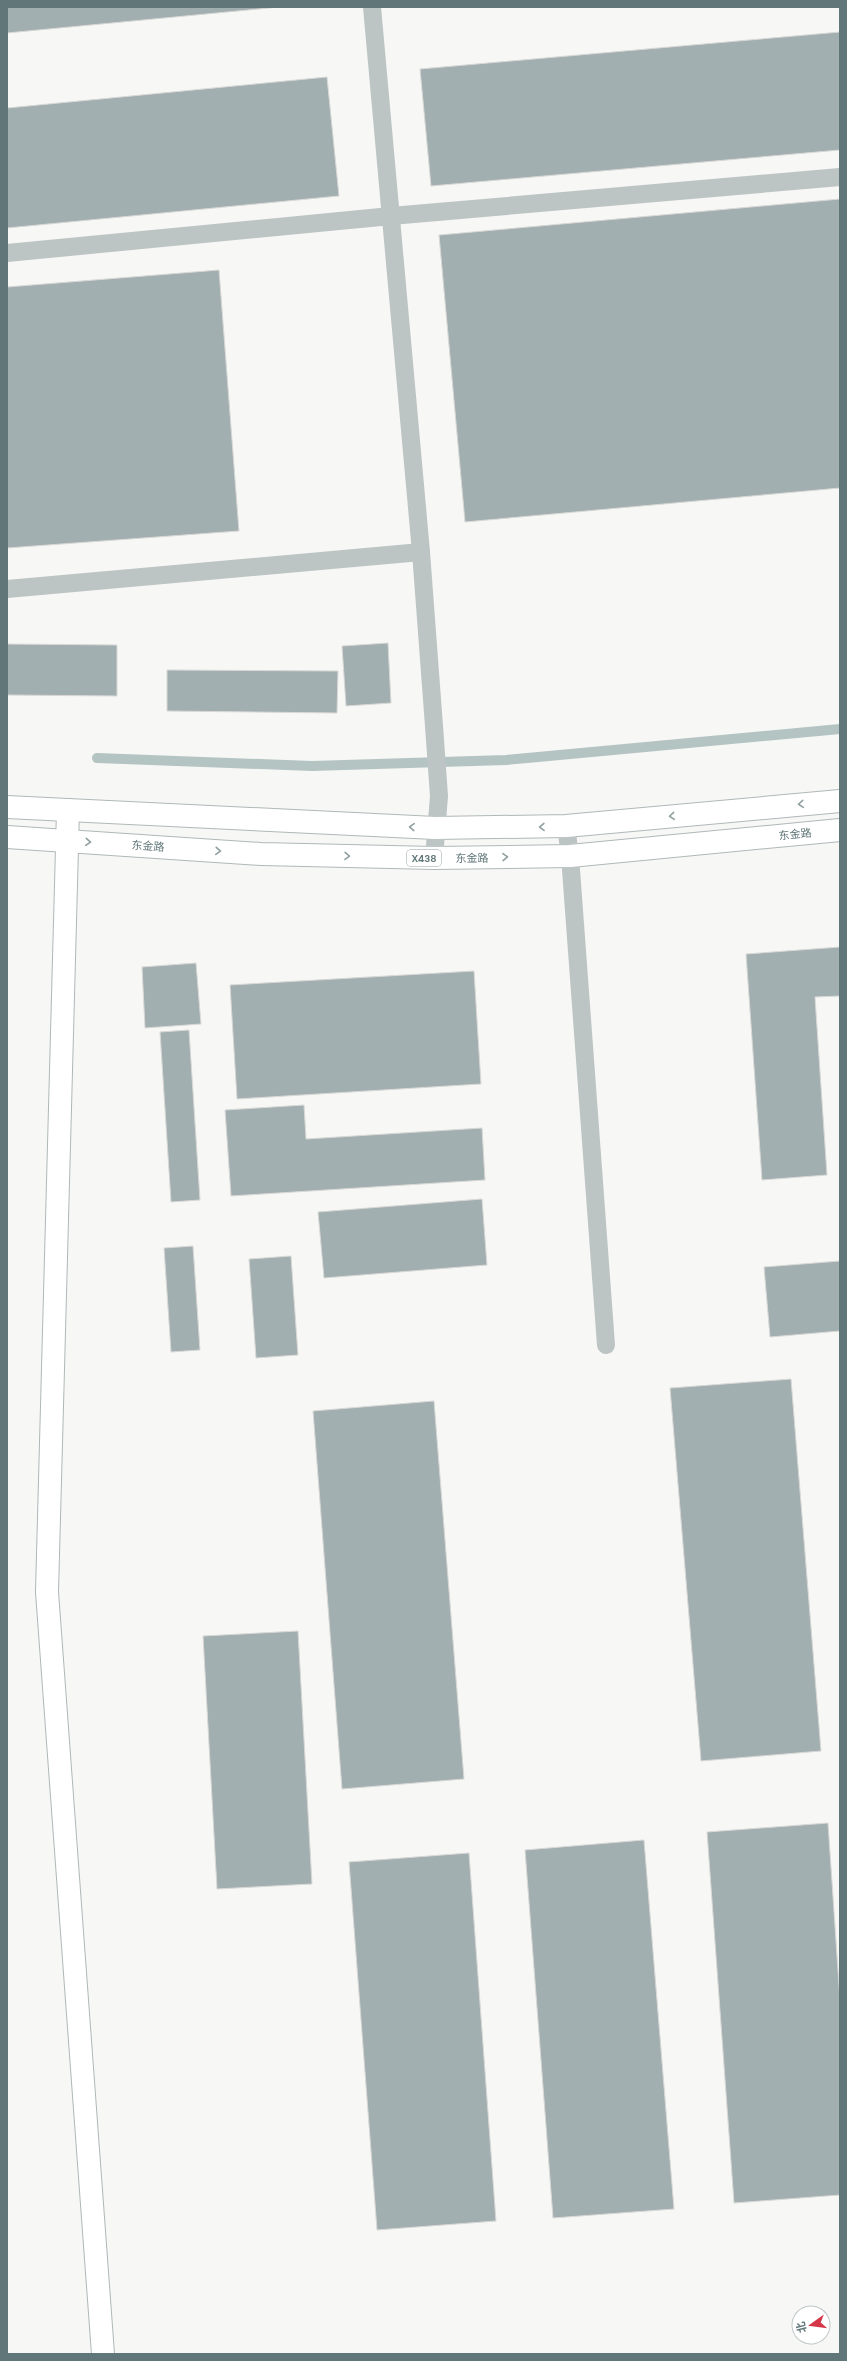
<svg xmlns="http://www.w3.org/2000/svg" width="847" height="2361" viewBox="0 0 847 2361" font-family="'DM Sans','Noto Sans SC',sans-serif">
	<style>
		.lines { fill: none; stroke-linecap: round; stroke-linejoin: round }
		.stream { stroke: #b4c4c3; stroke-width: 10 }
		.building { fill: #a2afb0; stroke: #d9d8d7 }
		.secondary-casing { stroke: #afb8b9; stroke-width: 24 }
		.primary-casing { stroke: #b0b8b9; stroke-width: 24 }
		.lane { stroke: #bcc4c4; stroke-width: 18 }
		.secondary { stroke: #fff; stroke-width: 22 }
		.primary { stroke: #fff; stroke-width: 22 }
		.oneway { stroke: #909fa0 }
		.labels { text-anchor: middle; stroke-width: 4; stroke-linejoin: round; paint-order: stroke }
		.shield { fill: #fff; stroke: #909fa0; stroke-width: 1 }
		.shield-label { font-size: 10px; font-weight: bold; fill: #607678 }
		.street-label { font-size: 11px; fill: #607678; stroke: #fff }
	</style>
	<rect width="100%" height="100%" fill="#f7f7f5"/>
	<g class="lines">
		<path class="stream" d="M 97,758 L 312,766 L 506,760 L 840,729"/>
	</g>
	<g class="building">
		<path d="M 7,7 L 280,7 L 7,33 Z"/>
		<path d="M 840,32 L 840,150 L 431,186 L 420,69 Z"/>
		<path d="M 327,77 L 339,196 L 7,228 L 7,108 Z"/>
		<path d="M 840,199 L 840,488 L 465,522 L 439,235 Z"/>
		<path d="M 219,270 L 239,531 L 7,548 L 7,287 Z"/>
		<path d="M 388,643 L 391,703 L 346,706 L 342,646 Z"/>
		<path d="M 7,644 L 117,645 L 117,696 L 7,695 Z"/>
		<path d="M 167,670 L 338,671 L 337,713 L 167,711 Z"/>
		<path d="M 840,947 L 840,996 L 815,997 L 827,1175 L 762,1180 L 746,954 Z"/>
		<path d="M 196,963 L 201,1024 L 145,1028 L 142,967 Z"/>
		<path d="M 474,971 L 481,1084 L 237,1099 L 230,985 Z"/>
		<path d="M 189,1030 L 200,1200 L 171,1202 L 160,1032 Z"/>
		<path d="M 304,1105 L 306,1139 L 482,1128 L 485,1180 L 231,1196 L 225,1110 Z"/>
		<path d="M 482,1199 L 487,1265 L 324,1278 L 318,1212 Z"/>
		<path d="M 193,1246 L 200,1350 L 171,1352 L 164,1248 Z"/>
		<path d="M 291,1256 L 298,1355 L 256,1358 L 249,1259 Z"/>
		<path d="M 840,1261 L 840,1331 L 770,1337 L 764,1267 Z"/>
		<path d="M 791,1379 L 821,1751 L 701,1761 L 670,1388 Z"/>
		<path d="M 434,1401 L 464,1779 L 342,1789 L 313,1411 Z"/>
		<path d="M 298,1631 L 312,1884 L 217,1889 L 203,1636 Z"/>
		<path d="M 828,1823 L 840,2000 L 840,2195 L 734,2203 L 707,1832 Z"/>
		<path d="M 644,1840 L 674,2209 L 553,2218 L 525,1850 Z"/>
		<path d="M 469,1853 L 496,2221 L 377,2230 L 349,1862 Z"/>
	</g>
	<g class="lines">
		<defs>
			<path id="secondary" d="M 68,810 L 47,1592 L 103,2354"/>
			<g id="primary">
				<path d="M 7,807 L 435,828 L 566,826 L 840,801"/>
				<path d="M 7,837 L 261,854 L 434,858 L 570,856 L 840,830"/>
			</g>
		</defs>
		<use href="#secondary" class="secondary-casing"/>
		<use href="#primary" class="primary-casing"/>
		<g class="lane">
			<path d="M 372,7 L 421,552 L 434,726 L 439,796 L 434,858"/>
			<path d="M 7,253 L 391,216 L 840,177"/>
			<path d="M 7,589 L 421,552"/>
			<path d="M 566,826 L 570,856 L 606,1345"/>
		</g>
		<use href="#secondary" class="secondary"/>
		<use href="#primary" class="primary"/>
	</g>
	<defs><path id="oneway-chevron" d="M-2-3.5L2.5 0L-2 3.5" fill="none" stroke-width="1.6" stroke-linecap="round" stroke-linejoin="round"/></defs>
	<g class="oneway">
		<use href="#oneway-chevron" transform="translate(801 804) rotate(175)"/>
		<use href="#oneway-chevron" transform="translate(672 816) rotate(175)"/>
		<use href="#oneway-chevron" transform="translate(412 827) rotate(-177)"/>
		<use href="#oneway-chevron" transform="translate(542 827) rotate(179)"/>
		<use href="#oneway-chevron" transform="translate(88 842) rotate(4)"/>
		<use href="#oneway-chevron" transform="translate(218 851) rotate(4)"/>
		<use href="#oneway-chevron" transform="translate(347 856) rotate(1)"/>
		<use href="#oneway-chevron" transform="translate(505 857) rotate(-1)"/>
	</g>
	<g class="labels">
		<rect class="shield" x="407" y="850" width="34" height="16" rx="3"/>
		<g class="shield-label">
			<text x="424" y="862">X438</text>
		</g>
		<g class="street-label">
			<text transform="translate(795 834) rotate(-6)" y="4">东金路</text>
			<text transform="translate(148 846) rotate(4)" y="4">东金路</text>
			<text transform="translate(472 858) rotate(-1)" y="4">东金路</text>
		</g>
	</g>
	<rect width="847" height="2361" fill="none" stroke="#607678" stroke-width="16"/>
	<g transform="translate(811 2325) rotate(256)"><circle r="19" fill="#ffffff" stroke="#bfc8c9"/>
	<path d="M0-3L7 15L0 10L-7 15Z" fill="#d53748"/>
	<text y="-6" font-size="11" font-weight="bold" text-anchor="middle" fill="#607678">北</text>
	</g>
</svg>
